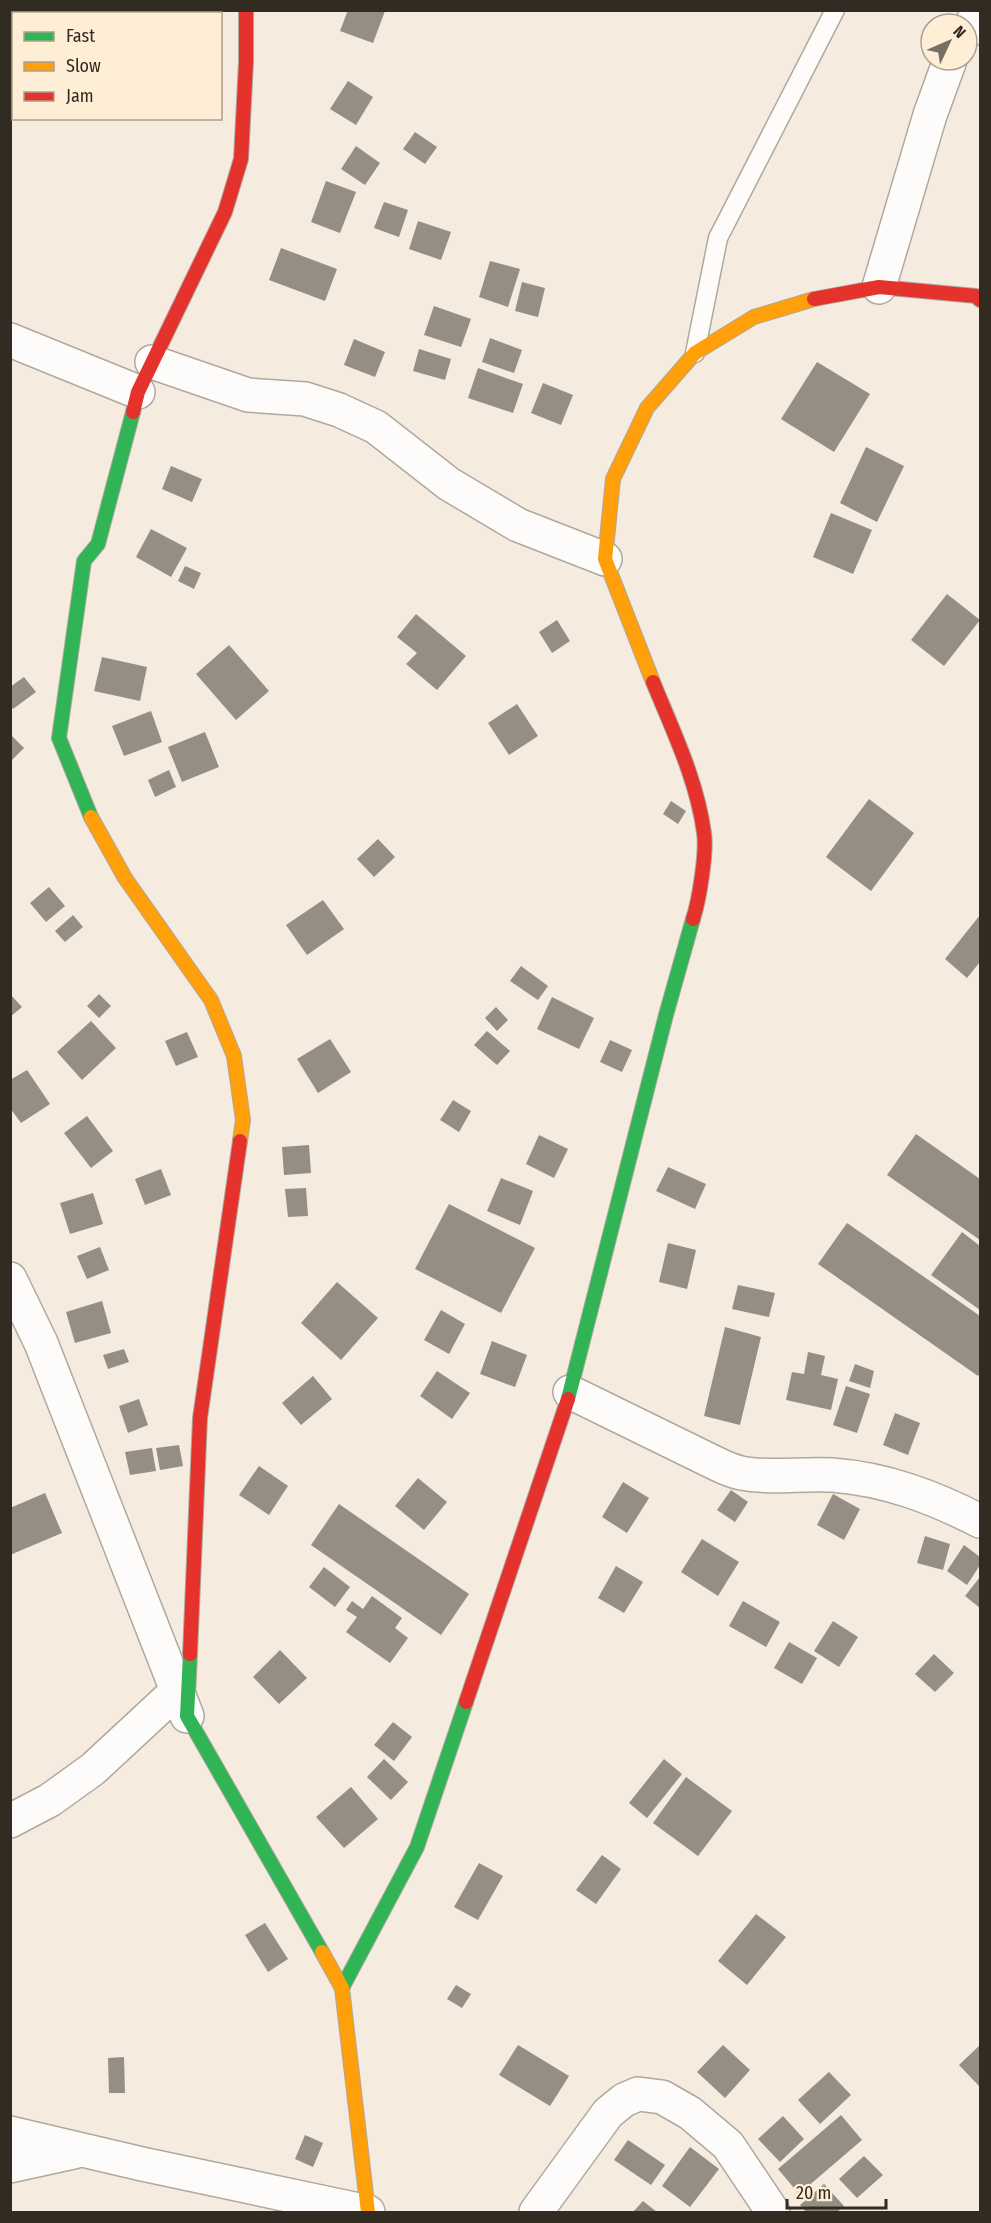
<svg xmlns="http://www.w3.org/2000/svg" width="991" height="2223" viewBox="0 0 991 2223" font-family="'Fira Sans Condensed',sans-serif">
	<style>
		.building { fill: #958e85 }
		.lines { fill: none; stroke-linecap: round; stroke-linejoin: round }
		.lane-casing { stroke: #afa89e; stroke-width: 21 }
		.street-casing { stroke: #afa89e; stroke-width: 36 }
		.fast-casing { stroke: #afa89e; stroke-width: 16 }
		.slow-casing { stroke: #afa89e; stroke-width: 16 }
		.jam-casing { stroke: #afa89e; stroke-width: 16 }
		.lane { stroke: #fefcfa; stroke-width: 18 }
		.street { stroke: #fefcfa; stroke-width: 33 }
		.fast { stroke: #30b455; stroke-width: 14 }
		.slow { stroke: #ff9f0a; stroke-width: 14 }
		.jam { stroke: #e5322d; stroke-width: 14 }
	</style>
	<rect width="100%" height="100%" fill="#f5ecdf"/>
	<g class="building">
		<path d="M 95,10 L 206,10 L 204,14 L 102,14 Z"/>
		<path d="M 348,10 L 385,11 L 373,43 L 340,31 Z"/>
		<path d="M 13,11 L 14,11 L 14,96 L 10,95 L 10,19 Z"/>
		<path d="M 348,81 L 373,97 L 356,125 L 330,109 Z"/>
		<path d="M 415,132 L 437,147 L 425,164 L 403,149 Z"/>
		<path d="M 356,146 L 380,163 L 365,185 L 341,169 Z"/>
		<path d="M 326,181 L 356,192 L 340,233 L 311,222 Z"/>
		<path d="M 384,202 L 408,210 L 399,237 L 374,228 Z"/>
		<path d="M 418,221 L 451,232 L 441,260 L 409,249 Z"/>
		<path d="M 281,248 L 337,269 L 325,301 L 269,280 Z"/>
		<path d="M 490,261 L 520,269 L 508,307 L 479,297 Z"/>
		<path d="M 522,282 L 545,288 L 538,317 L 515,311 Z"/>
		<path d="M 434,306 L 471,319 L 461,347 L 424,335 Z"/>
		<path d="M 490,338 L 522,350 L 514,373 L 482,362 Z"/>
		<path d="M 354,339 L 385,352 L 375,377 L 344,365 Z"/>
		<path d="M 419,349 L 451,359 L 445,380 L 413,371 Z"/>
		<path d="M 817,362 L 870,394 L 834,452 L 781,419 Z"/>
		<path d="M 478,368 L 523,384 L 513,413 L 468,398 Z"/>
		<path d="M 543,383 L 573,395 L 561,425 L 531,413 Z"/>
		<path d="M 866,447 L 904,466 L 877,522 L 840,503 Z"/>
		<path d="M 171,466 L 202,479 L 192,502 L 162,489 Z"/>
		<path d="M 831,513 L 872,530 L 853,574 L 813,557 Z"/>
		<path d="M 151,529 L 187,548 L 171,577 L 136,557 Z"/>
		<path d="M 185,566 L 201,573 L 194,589 L 178,581 Z"/>
		<path d="M 947,594 L 980,620 L 944,666 L 911,640 Z"/>
		<path d="M 416,614 L 466,656 L 437,690 L 406,664 L 417,653 L 397,637 Z"/>
		<path d="M 557,620 L 570,641 L 552,653 L 539,632 Z"/>
		<path d="M 229,645 L 269,691 L 236,720 L 196,674 Z"/>
		<path d="M 102,657 L 147,667 L 140,701 L 94,691 Z"/>
		<path d="M 24,677 L 36,692 L 13,709 L 10,705 L 10,687 Z"/>
		<path d="M 517,704 L 538,736 L 509,755 L 488,723 Z"/>
		<path d="M 151,711 L 162,742 L 124,756 L 112,726 Z"/>
		<path d="M 205,732 L 219,767 L 182,782 L 168,747 Z"/>
		<path d="M 10,734 L 24,748 L 10,762 Z"/>
		<path d="M 169,770 L 176,787 L 155,797 L 148,780 Z"/>
		<path d="M 869,799 L 914,833 L 871,891 L 826,857 Z"/>
		<path d="M 671,801 L 686,811 L 678,824 L 663,814 Z"/>
		<path d="M 378,839 L 395,857 L 374,877 L 357,859 Z"/>
		<path d="M 49,887 L 65,906 L 46,922 L 30,903 Z"/>
		<path d="M 323,900 L 344,929 L 307,955 L 286,925 Z"/>
		<path d="M 73,915 L 83,927 L 65,942 L 55,931 Z"/>
		<path d="M 980,915 L 980,962 L 967,978 L 945,959 Z"/>
		<path d="M 521,966 L 548,986 L 538,1000 L 510,981 Z"/>
		<path d="M 10,994 L 22,1007 L 10,1017 Z"/>
		<path d="M 99,994 L 111,1006 L 99,1018 L 87,1006 Z"/>
		<path d="M 552,997 L 594,1018 L 579,1049 L 537,1029 Z"/>
		<path d="M 496,1007 L 508,1020 L 497,1031 L 485,1018 Z"/>
		<path d="M 91,1021 L 116,1048 L 82,1080 L 57,1052 Z"/>
		<path d="M 487,1031 L 510,1051 L 497,1065 L 474,1045 Z"/>
		<path d="M 187,1032 L 198,1057 L 176,1066 L 165,1041 Z"/>
		<path d="M 330,1039 L 351,1072 L 318,1093 L 297,1059 Z"/>
		<path d="M 610,1040 L 632,1050 L 622,1072 L 600,1062 Z"/>
		<path d="M 27,1070 L 50,1104 L 21,1123 L 10,1108 L 10,1080 Z"/>
		<path d="M 453,1100 L 471,1111 L 459,1132 L 440,1120 Z"/>
		<path d="M 87,1116 L 113,1151 L 91,1168 L 64,1133 Z"/>
		<path d="M 916,1134 L 980,1179 L 980,1240 L 887,1175 Z"/>
		<path d="M 539,1135 L 568,1149 L 554,1178 L 526,1164 Z"/>
		<path d="M 309,1145 L 311,1173 L 284,1175 L 282,1147 Z"/>
		<path d="M 668,1167 L 706,1184 L 695,1209 L 656,1191 Z"/>
		<path d="M 161,1169 L 171,1195 L 145,1205 L 135,1179 Z"/>
		<path d="M 501,1178 L 533,1191 L 520,1225 L 487,1211 Z"/>
		<path d="M 306,1188 L 308,1216 L 288,1217 L 285,1189 Z"/>
		<path d="M 93,1193 L 103,1224 L 70,1234 L 60,1203 Z"/>
		<path d="M 449,1204 L 535,1248 L 501,1313 L 415,1269 Z"/>
		<path d="M 847,1223 L 980,1316 L 980,1373 L 978,1376 L 818,1264 Z"/>
		<path d="M 962,1232 L 980,1246 L 980,1310 L 931,1275 Z"/>
		<path d="M 668,1243 L 696,1250 L 687,1289 L 659,1282 Z"/>
		<path d="M 100,1247 L 109,1270 L 87,1279 L 77,1256 Z"/>
		<path d="M 337,1282 L 378,1318 L 341,1360 L 301,1323 Z"/>
		<path d="M 738,1285 L 775,1293 L 769,1317 L 732,1309 Z"/>
		<path d="M 102,1301 L 111,1333 L 75,1343 L 66,1312 Z"/>
		<path d="M 441,1310 L 465,1324 L 449,1354 L 424,1340 Z"/>
		<path d="M 725,1327 L 761,1337 L 740,1425 L 704,1416 Z"/>
		<path d="M 492,1341 L 527,1355 L 515,1387 L 480,1374 Z"/>
		<path d="M 124,1349 L 129,1362 L 108,1369 L 103,1355 Z"/>
		<path d="M 808,1352 L 825,1356 L 821,1375 L 838,1379 L 831,1410 L 786,1400 L 792,1372 L 804,1374 Z"/>
		<path d="M 855,1364 L 874,1371 L 870,1388 L 849,1381 Z"/>
		<path d="M 437,1371 L 470,1393 L 452,1419 L 420,1396 Z"/>
		<path d="M 313,1376 L 332,1399 L 301,1425 L 282,1403 Z"/>
		<path d="M 846,1386 L 870,1394 L 857,1433 L 833,1425 Z"/>
		<path d="M 139,1399 L 148,1425 L 128,1433 L 119,1406 Z"/>
		<path d="M 895,1413 L 920,1423 L 908,1455 L 883,1445 Z"/>
		<path d="M 179,1445 L 183,1466 L 160,1470 L 156,1448 Z"/>
		<path d="M 152,1448 L 156,1471 L 130,1475 L 125,1452 Z"/>
		<path d="M 259,1466 L 288,1486 L 269,1515 L 239,1495 Z"/>
		<path d="M 418,1478 L 447,1502 L 424,1530 L 395,1506 Z"/>
		<path d="M 623,1482 L 649,1498 L 627,1533 L 602,1517 Z"/>
		<path d="M 731,1490 L 748,1502 L 735,1522 L 717,1510 Z"/>
		<path d="M 45,1493 L 62,1533 L 10,1555 L 10,1508 Z"/>
		<path d="M 833,1494 L 860,1509 L 844,1540 L 817,1525 Z"/>
		<path d="M 339,1504 L 469,1594 L 441,1635 L 311,1545 Z"/>
		<path d="M 925,1536 L 950,1544 L 943,1570 L 917,1563 Z"/>
		<path d="M 702,1539 L 739,1562 L 718,1596 L 681,1572 Z"/>
		<path d="M 964,1545 L 980,1557 L 980,1565 L 967,1585 L 947,1571 Z"/>
		<path d="M 616,1566 L 643,1582 L 624,1613 L 598,1598 Z"/>
		<path d="M 324,1567 L 350,1587 L 335,1607 L 309,1587 Z"/>
		<path d="M 980,1577 L 980,1608 L 965,1596 Z"/>
		<path d="M 372,1596 L 402,1618 L 395,1628 L 408,1638 L 390,1663 L 346,1632 L 357,1617 L 346,1610 L 352,1601 L 363,1609 Z"/>
		<path d="M 743,1601 L 780,1622 L 766,1647 L 729,1626 Z"/>
		<path d="M 833,1621 L 858,1637 L 839,1667 L 814,1651 Z"/>
		<path d="M 789,1642 L 817,1658 L 802,1684 L 774,1668 Z"/>
		<path d="M 280,1650 L 307,1678 L 279,1704 L 253,1677 Z"/>
		<path d="M 934,1654 L 954,1673 L 935,1692 L 915,1674 Z"/>
		<path d="M 393,1722 L 412,1737 L 394,1761 L 374,1745 Z"/>
		<path d="M 384,1759 L 408,1782 L 391,1800 L 367,1777 Z"/>
		<path d="M 664,1759 L 682,1774 L 647,1818 L 629,1803 Z"/>
		<path d="M 686,1777 L 732,1811 L 698,1856 L 653,1823 Z"/>
		<path d="M 351,1787 L 378,1819 L 344,1848 L 316,1817 Z"/>
		<path d="M 602,1855 L 621,1869 L 596,1904 L 576,1890 Z"/>
		<path d="M 479,1863 L 503,1876 L 478,1920 L 454,1907 Z"/>
		<path d="M 756,1914 L 786,1937 L 747,1985 L 718,1961 Z"/>
		<path d="M 265,1923 L 288,1959 L 268,1972 L 245,1935 Z"/>
		<path d="M 456,1985 L 471,1994 L 462,2008 L 447,1999 Z"/>
		<path d="M 518,2045 L 569,2076 L 550,2106 L 499,2075 Z"/>
		<path d="M 723,2045 L 750,2070 L 725,2098 L 697,2072 Z"/>
		<path d="M 980,2045 L 980,2087 L 959,2065 Z"/>
		<path d="M 124,2057 L 125,2093 L 109,2093 L 108,2058 Z"/>
		<path d="M 829,2072 L 851,2095 L 820,2124 L 798,2100 Z"/>
		<path d="M 841,2115 L 862,2140 L 799,2194 L 778,2169 Z"/>
		<path d="M 783,2116 L 804,2139 L 780,2162 L 758,2139 Z"/>
		<path d="M 305,2135 L 323,2143 L 313,2167 L 295,2159 Z"/>
		<path d="M 628,2140 L 665,2165 L 651,2185 L 614,2160 Z"/>
		<path d="M 690,2147 L 719,2169 L 690,2207 L 662,2186 Z"/>
		<path d="M 864,2156 L 883,2175 L 857,2198 L 839,2179 Z"/>
		<path d="M 824,2184 L 844,2206 L 837,2212 L 806,2212 L 800,2205 Z"/>
		<path d="M 643,2201 L 657,2212 L 633,2212 Z"/>
	</g>
	<g class="lines">
		<defs>
			<path id="lane" d="M 695,353 L 718,238 L 835,10"/>
			<g id="street">
				<path d="M 967,32 L 972,23 L 980,17"/>
				<path d="M 879,287 L 930,115 L 950,60"/>
				<path d="M 10,340 L 138,392"/>
				<path d="M 152,362 L 248,395 L 305,399 L 339,410 L 376,427 L 449,484 L 518,525 L 605,559"/>
				<path d="M 10,1279 L 41,1343 L 187,1716"/>
				<path d="M 570,1392 L 715,1463 C 723,1467 732,1471 741,1473 C 771,1479 802,1473 832,1475 C 886,1479 933,1497 980,1521"/>
				<path d="M 10,1821 L 50,1800 L 93,1769 L 177,1691"/>
				<path d="M 10,2133 L 142,2164 L 368,2212"/>
				<path d="M 10,2166 L 74,2152"/>
				<path d="M 536,2212 L 608,2113 L 624,2100 L 638,2094 L 662,2097 L 690,2113 L 728,2145 L 773,2212"/>
			</g>
			<g id="fast">
				<path d="M 91,817 L 59,738 L 84,561 L 98,544 L 133,412"/>
				<path d="M 568,1399 L 666,1015 L 693,919"/>
				<path d="M 190,1654 L 187,1716 L 322,1952"/>
				<path d="M 342,1988 L 417,1847 L 466,1702"/>
			</g>
			<g id="slow">
				<path d="M 653,682 L 605,559 L 613,479 L 647,408 L 695,353 L 754,317 L 814,299"/>
				<path d="M 91,817 L 125,878 L 211,1000 L 234,1056 L 243,1120 L 240,1141"/>
				<path d="M 322,1952 L 342,1988 L 368,2212"/>
			</g>
			<g id="jam">
				<path d="M 814,299 L 879,287 L 976,296 L 980,300"/>
				<path d="M 133,412 L 138,392 L 225,212 L 241,159 L 246,62 L 246,10"/>
				<path d="M 653,682 C 673,731 697,780 704,833 C 707,852 699,901 693,919"/>
				<path d="M 190,1654 L 200,1418 L 240,1141"/>
				<path d="M 466,1702 L 568,1399"/>
			</g>
		</defs>
		<use href="#lane" class="lane-casing"/>
		<use href="#street" class="street-casing"/>
		<use href="#fast" class="fast-casing"/>
		<use href="#slow" class="slow-casing"/>
		<use href="#jam" class="jam-casing"/>
		<use href="#lane" class="lane"/>
		<use href="#street" class="street"/>
		<use href="#fast" class="fast"/>
		<use href="#slow" class="slow"/>
		<use href="#jam" class="jam"/>
	</g>
	<rect width="991" height="2223" fill="none" stroke="#312b21" stroke-width="24"/>
	<rect x="12" y="12" width="210" height="108" fill="#feeed6" stroke="#aca08e" stroke-width="1.5"/>
	<rect x="24" y="32" width="30" height="9" fill="#30b455" stroke="#aca08e" stroke-width="1.5"/>
	<text x="66" y="42" font-size="18" fill="#312b21">Fast</text>
	<rect x="24" y="62" width="30" height="9" fill="#ff9f0a" stroke="#aca08e" stroke-width="1.5"/>
	<text x="66" y="72" font-size="18" fill="#312b21">Slow</text>
	<rect x="24" y="92" width="30" height="9" fill="#e5322d" stroke="#aca08e" stroke-width="1.5"/>
	<text x="66" y="102" font-size="18" fill="#312b21">Jam</text>
	<g transform="translate(949 42) rotate(46)"><circle r="28" fill="#feeed6" stroke="#aca08e" stroke-width="1.5"/>
	<path d="M0-4.5L10 22L0 15L-10 22Z" fill="#766f64"/>
	<text y="-9" font-size="16" font-weight="bold" text-anchor="middle" fill="#312b21">N</text>
	</g>
	<path d="M787 2199v9h99v-9" fill="none" stroke="#312b21" stroke-width="3"/>
	<text x="796" y="2199" font-size="18" fill="#312b21" stroke="#feeed6" stroke-width="4.5" paint-order="stroke">20 m</text>
</svg>
